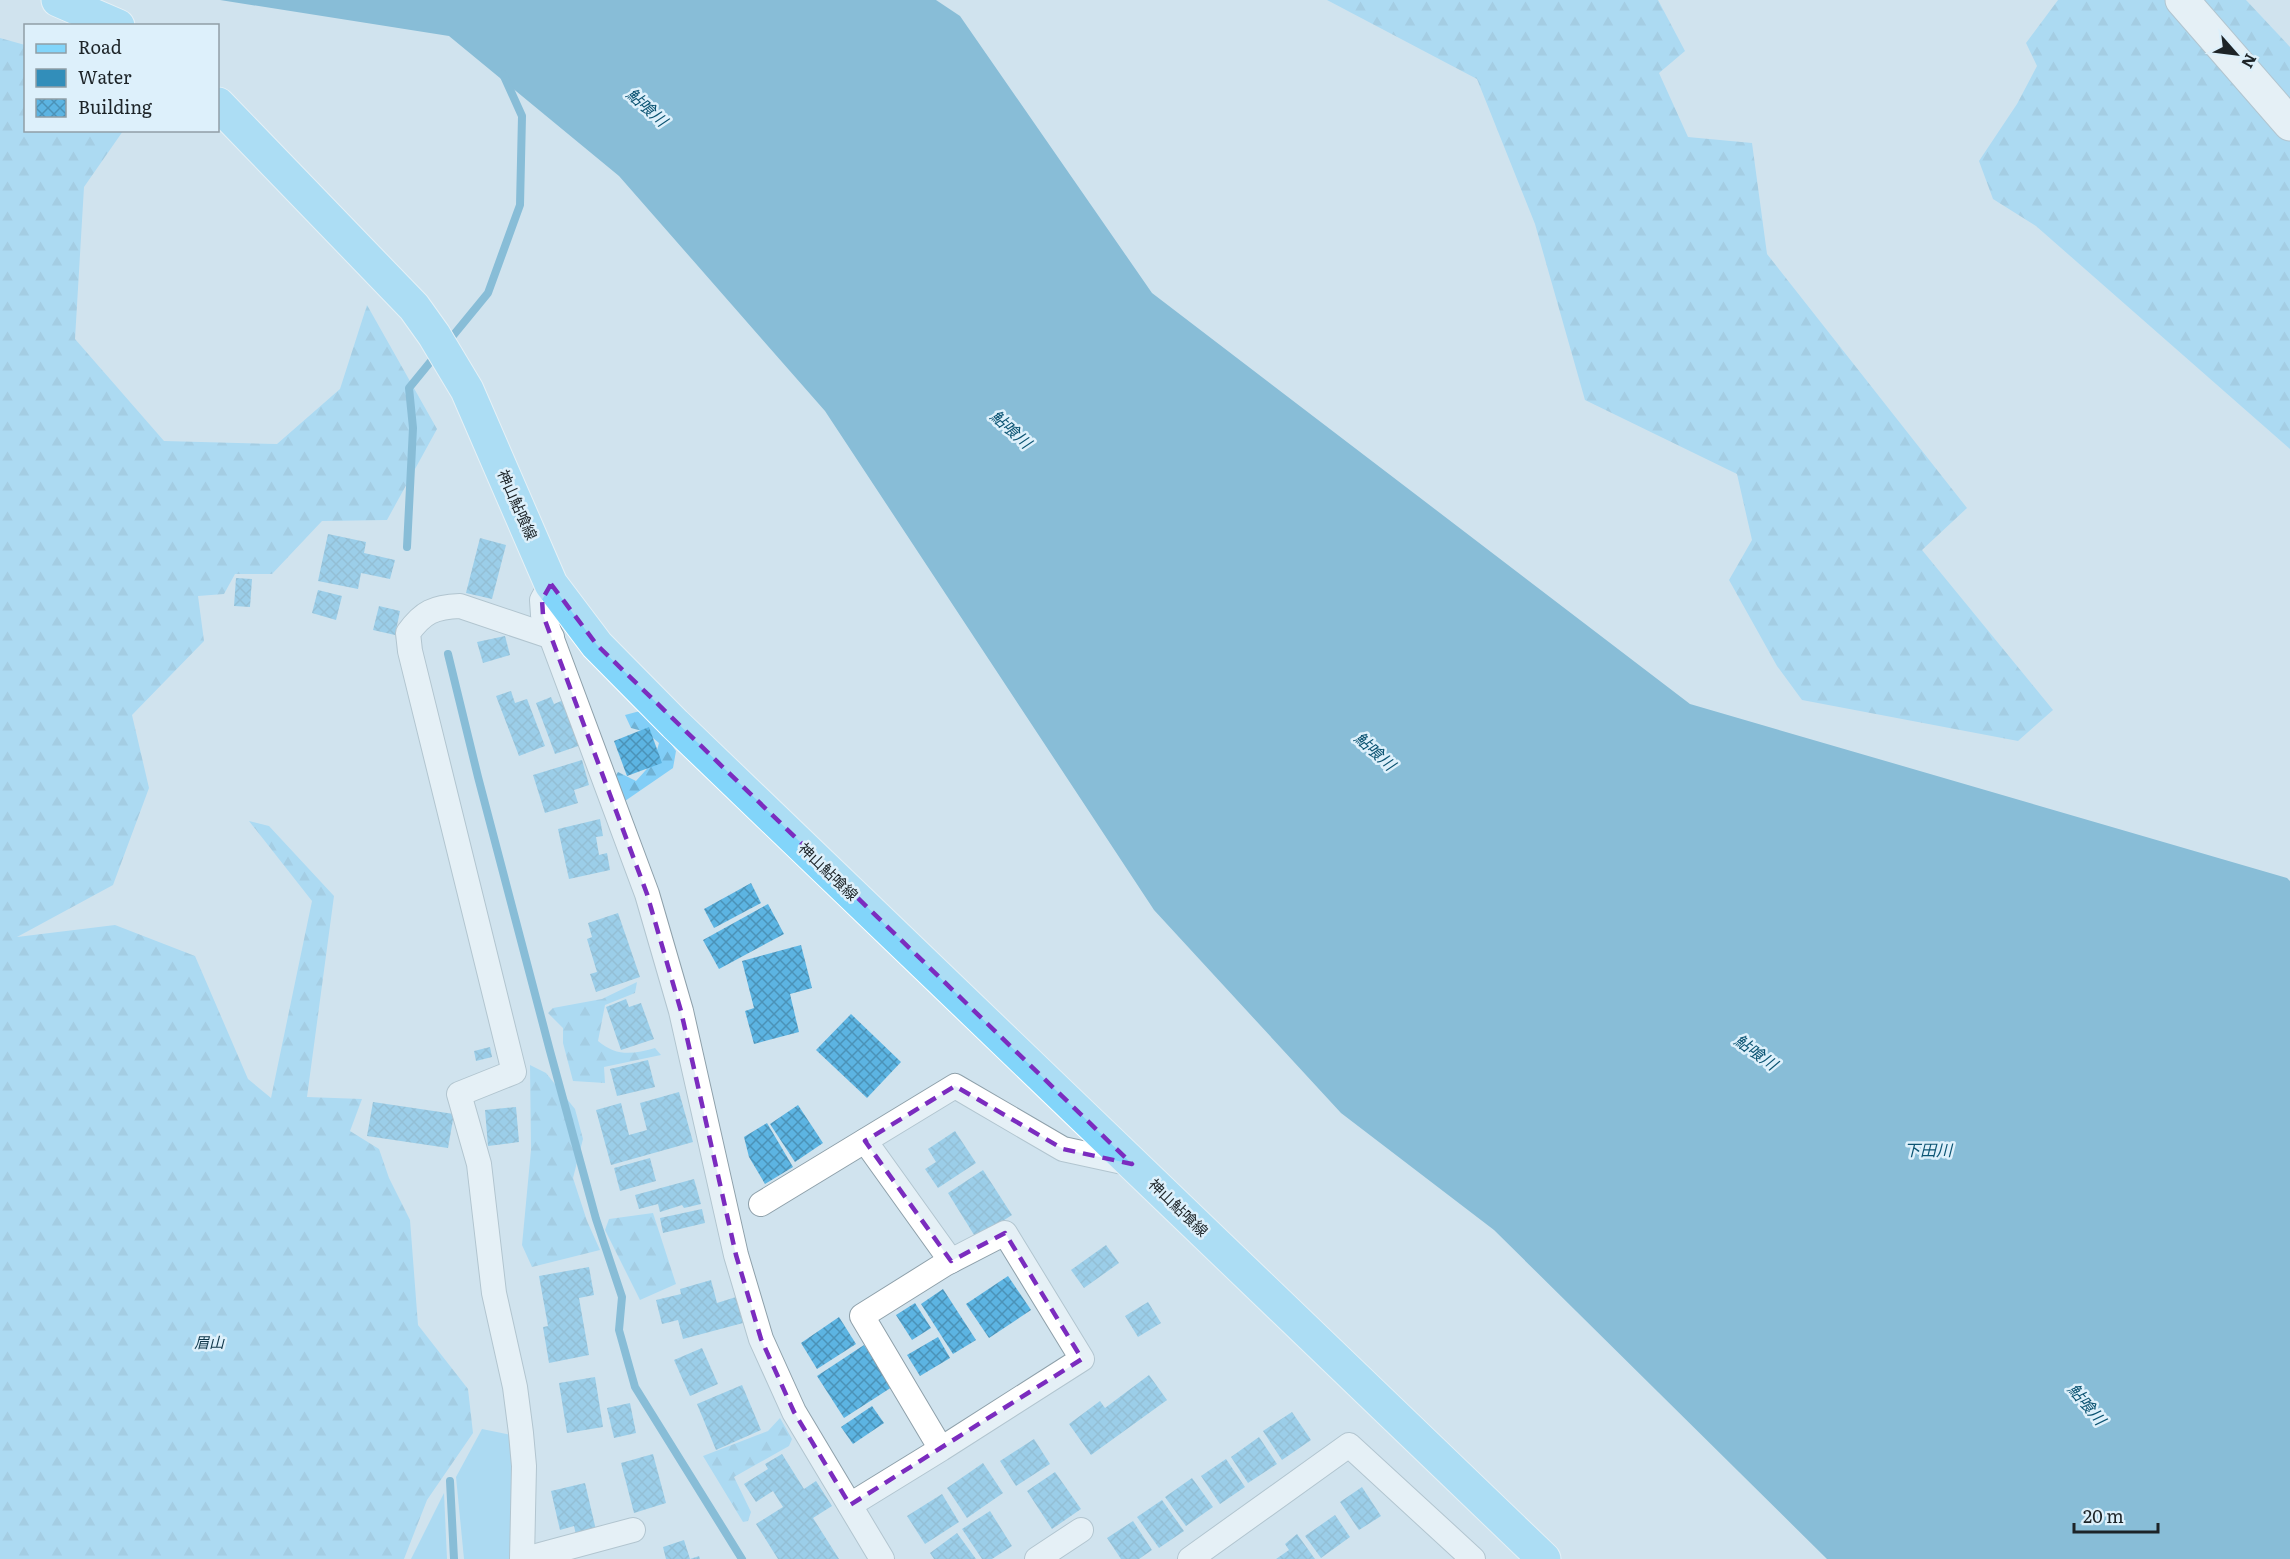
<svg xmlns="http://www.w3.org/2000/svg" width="2290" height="1559" viewBox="0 0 2290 1559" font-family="Literata,'Noto Sans JP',serif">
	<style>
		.grass { fill: #81cef7 }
		.forest { fill: url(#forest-firs) }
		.water { fill: #328eba }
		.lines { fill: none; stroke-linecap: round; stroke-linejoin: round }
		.stream { stroke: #328eba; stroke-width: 8 }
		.building { fill: url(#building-cross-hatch) }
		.minor-casing { stroke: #8ea0aa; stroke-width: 26 }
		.secondary-casing { stroke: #8ea0aa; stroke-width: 35 }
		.primary-casing { stroke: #fff; stroke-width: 35 }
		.minor { stroke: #fff; stroke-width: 24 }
		.secondary { stroke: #fff; stroke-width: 33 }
		.primary { stroke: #82d5fa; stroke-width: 33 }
		.marked { fill: none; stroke: #7b2cbf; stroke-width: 4.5; stroke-dasharray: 12 8; stroke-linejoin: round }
		.labels { text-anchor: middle; stroke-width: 5; stroke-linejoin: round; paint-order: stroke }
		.street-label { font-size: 15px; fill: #1d2428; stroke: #ddf0fb }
		.park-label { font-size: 15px; font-style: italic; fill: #0f374a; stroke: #ddf0fb }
		.water-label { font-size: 16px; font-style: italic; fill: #0c5473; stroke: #ddf0fb }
	</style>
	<defs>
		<pattern id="forest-firs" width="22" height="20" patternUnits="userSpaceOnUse" patternTransform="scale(1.5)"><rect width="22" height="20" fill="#81cef7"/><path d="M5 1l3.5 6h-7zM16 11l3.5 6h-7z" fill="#6fb1d4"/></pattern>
		<pattern id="building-cross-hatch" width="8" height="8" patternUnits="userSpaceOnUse" patternTransform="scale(1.5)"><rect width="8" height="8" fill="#5cb4e2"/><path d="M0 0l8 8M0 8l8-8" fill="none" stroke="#4b92b7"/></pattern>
	</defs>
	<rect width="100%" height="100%" fill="#d0e3ee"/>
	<g class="grass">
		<path d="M 482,1429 L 511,1435 L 515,1462 L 513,1559 L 464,1559 L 456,1477 Z"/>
		<path d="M 444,1493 L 447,1559 L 411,1559 Z"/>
	</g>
	<g class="forest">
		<path d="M 1327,0 L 1658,0 L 1685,51 L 1659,73 L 1688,137 L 1752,143 L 1767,254 L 1967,508 L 1922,550 L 2053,710 L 2018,741 L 1802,700 L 1777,666 L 1729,580 L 1752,540 L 1737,474 L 1585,400 L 1535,224 L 1477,79 Z"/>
		<path d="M 2058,0 L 2246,0 L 2290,47 L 2290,449 L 2036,226 L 1993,199 L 1979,161 L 2017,104 L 2037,66 L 2026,43 Z"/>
		<path d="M 0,38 L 25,45 L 26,130 L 123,131 L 84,187 L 75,339 L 164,441 L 277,444 L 340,389 L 367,305 L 437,429 L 387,520 L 322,521 L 272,574 L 235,574 L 224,594 L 198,596 L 204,641 L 132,715 L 149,788 L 113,885 L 17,937 L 115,925 L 195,956 L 248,1079 L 271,1098 L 312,901 L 249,821 L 269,826 L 334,896 L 307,1097 L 362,1099 L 350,1131 L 379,1149 L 389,1178 L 410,1220 L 418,1325 L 468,1389 L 473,1433 L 427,1500 L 404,1559 L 0,1559 Z"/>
		<path d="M 640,711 L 655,722 L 676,751 L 673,768 L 625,801 L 614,779 L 618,772 L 636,781 L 654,761 L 659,743 L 646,732 L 631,728 L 625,715 Z"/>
		<path d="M 637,982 L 635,993 L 605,1005 L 598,1041 C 617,1057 633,1054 655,1048 L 661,1055 L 604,1067 L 605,1083 L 573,1081 L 563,1043 L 563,1028 L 548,1013 L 553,1008 L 602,999 Z"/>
		<path d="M 530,1065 L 546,1073 L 575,1109 L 583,1139 L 573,1178 L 587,1221 L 600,1250 L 532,1267 L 522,1245 L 531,1150 Z"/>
		<path d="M 653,1213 L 676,1284 L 640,1300 L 605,1230 L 609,1219 Z"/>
		<path d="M 780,1418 L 792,1439 L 789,1446 L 734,1477 L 751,1512 L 748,1521 L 743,1522 L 703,1456 L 768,1431 Z"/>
	</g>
	<path class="water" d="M 220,0 L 936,0 L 960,16 L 1152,293 L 1690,704 L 2287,878 L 2290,881 L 2290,1559 L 1827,1559 L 1494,1230 L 1341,1113 L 1154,910 L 825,411 L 619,176 L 449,36 Z"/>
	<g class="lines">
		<g class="stream">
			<path d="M 447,343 L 488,293 L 520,205 L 522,116 L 503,74"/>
			<path d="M 407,547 L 413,428 L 409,388 L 436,355"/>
			<path d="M 448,654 L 478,777 L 550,1051 L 596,1219 L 622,1297 L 619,1330 L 635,1387 L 742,1559"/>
			<path d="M 450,1481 L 454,1559"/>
		</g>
	</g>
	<g class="building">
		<path d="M 328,534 L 366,542 L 364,553 L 395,560 L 390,579 L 361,573 L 358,589 L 318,581 Z"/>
		<path d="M 480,538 L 506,545 L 492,599 L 466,593 Z"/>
		<path d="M 236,578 L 252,579 L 250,607 L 234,606 Z"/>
		<path d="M 318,590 L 342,596 L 336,620 L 312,613 Z"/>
		<path d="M 379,606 L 400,611 L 395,635 L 373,630 Z"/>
		<path d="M 505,636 L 510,655 L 483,663 L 477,642 Z"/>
		<path d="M 511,691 L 515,703 L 527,699 L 545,746 L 519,756 L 496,696 Z"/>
		<path d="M 551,697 L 554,704 L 566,699 L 584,744 L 555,754 L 536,703 Z"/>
		<path d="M 649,727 L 662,763 L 627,776 L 614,741 Z"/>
		<path d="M 582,760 L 589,785 L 574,790 L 578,803 L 545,813 L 533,775 Z"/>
		<path d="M 600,819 L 603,836 L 596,837 L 599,855 L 607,853 L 610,870 L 569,879 L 558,829 Z"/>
		<path d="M 751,883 L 761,903 L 714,928 L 704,909 Z"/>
		<path d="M 768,904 L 784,934 L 719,969 L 703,940 Z"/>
		<path d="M 618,913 L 640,977 L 596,992 L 590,974 L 597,972 L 587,939 L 592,937 L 588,923 Z"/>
		<path d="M 801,945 L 812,988 L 790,994 L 799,1032 L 754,1044 L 745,1011 L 754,1008 L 742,961 Z"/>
		<path d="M 626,999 L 629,1007 L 641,1003 L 654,1039 L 621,1050 L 606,1007 Z"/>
		<path d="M 851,1014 L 901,1062 L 867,1098 L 816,1050 Z"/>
		<path d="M 490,1047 L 492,1057 L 476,1061 L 474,1051 Z"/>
		<path d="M 648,1060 L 655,1087 L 617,1096 L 610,1069 Z"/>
		<path d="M 679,1092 L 693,1142 L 611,1165 L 596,1110 L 621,1103 L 629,1135 L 647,1130 L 640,1103 Z"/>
		<path d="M 373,1102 L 454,1114 L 448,1148 L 367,1136 Z"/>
		<path d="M 798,1105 L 823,1143 L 795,1162 L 770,1124 Z"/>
		<path d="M 516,1107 L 519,1142 L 488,1146 L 485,1110 Z"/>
		<path d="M 767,1123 L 793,1167 L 765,1184 L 749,1157 L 744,1137 Z"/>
		<path d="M 955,1131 L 976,1163 L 938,1188 L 925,1169 L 936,1162 L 928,1149 Z"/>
		<path d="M 650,1158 L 656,1181 L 620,1191 L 614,1168 Z"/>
		<path d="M 983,1170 L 1012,1215 L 976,1238 L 948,1193 Z"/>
		<path d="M 694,1179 L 701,1204 L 684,1208 L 682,1205 L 660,1212 L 658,1204 L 639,1209 L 635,1195 Z"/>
		<path d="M 702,1209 L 705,1223 L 663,1233 L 660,1218 Z"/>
		<path d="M 1106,1245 L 1119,1263 L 1084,1288 L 1071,1270 Z"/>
		<path d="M 589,1267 L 594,1295 L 579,1298 L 589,1355 L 549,1363 L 543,1327 L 548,1326 L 539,1276 Z"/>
		<path d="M 1008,1276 L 1031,1310 L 989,1338 L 966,1304 Z"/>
		<path d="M 711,1280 L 717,1303 L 736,1297 L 743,1323 L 683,1339 L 678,1320 L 662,1324 L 656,1300 L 681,1294 L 680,1289 Z"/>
		<path d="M 943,1289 L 976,1340 L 953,1354 L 921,1304 Z"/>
		<path d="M 1148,1302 L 1161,1323 L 1138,1337 L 1125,1316 Z"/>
		<path d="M 915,1303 L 931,1328 L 912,1340 L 896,1315 Z"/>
		<path d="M 839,1317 L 856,1344 L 817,1369 L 801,1343 Z"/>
		<path d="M 938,1337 L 950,1358 L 920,1376 L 907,1355 Z"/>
		<path d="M 864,1345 L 892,1387 L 844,1418 L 817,1376 Z"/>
		<path d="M 702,1348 L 718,1384 L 690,1396 L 674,1360 Z"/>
		<path d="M 1149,1375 L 1167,1400 L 1091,1455 L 1069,1424 L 1100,1401 L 1105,1408 Z"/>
		<path d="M 595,1377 L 603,1427 L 567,1433 L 559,1383 Z"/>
		<path d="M 742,1385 L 761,1430 L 716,1450 L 697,1404 Z"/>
		<path d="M 630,1403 L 636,1433 L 614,1438 L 607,1408 Z"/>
		<path d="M 872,1406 L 884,1423 L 853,1444 L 841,1427 Z"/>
		<path d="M 1292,1412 L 1311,1440 L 1282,1460 L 1263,1431 Z"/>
		<path d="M 1259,1437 L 1277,1464 L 1248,1483 L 1231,1457 Z"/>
		<path d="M 1034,1439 L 1050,1464 L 1016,1486 L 1000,1461 Z"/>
		<path d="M 653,1454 L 666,1503 L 634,1513 L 621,1463 Z"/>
		<path d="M 782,1454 L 804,1489 L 816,1481 L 832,1506 L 813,1518 L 839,1559 L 778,1559 L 756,1524 L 783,1507 L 773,1491 L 756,1502 L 744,1484 L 768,1469 L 765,1464 Z"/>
		<path d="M 1226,1459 L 1245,1487 L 1220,1504 L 1201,1476 Z"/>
		<path d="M 983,1463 L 1003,1493 L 967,1518 L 947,1488 Z"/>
		<path d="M 1055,1472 L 1081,1509 L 1052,1529 L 1027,1491 Z"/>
		<path d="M 1192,1478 L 1213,1507 L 1186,1526 L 1165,1497 Z"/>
		<path d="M 585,1483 L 596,1530 L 576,1535 L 574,1526 L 560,1530 L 551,1491 Z"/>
		<path d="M 1362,1487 L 1381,1516 L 1359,1530 L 1340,1502 Z"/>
		<path d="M 942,1494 L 959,1522 L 925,1544 L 907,1516 Z"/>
		<path d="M 1162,1500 L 1184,1531 L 1159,1548 L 1137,1517 Z"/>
		<path d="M 990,1511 L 1012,1546 L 992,1559 L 982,1559 L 962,1529 Z"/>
		<path d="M 1335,1515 L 1350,1537 L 1321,1558 L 1305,1536 Z"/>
		<path d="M 1133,1521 L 1152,1550 L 1139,1559 L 1121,1559 L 1107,1538 Z"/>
		<path d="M 957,1533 L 976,1559 L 934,1559 L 930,1553 Z"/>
		<path d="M 1297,1534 L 1315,1559 L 1276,1559 L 1289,1550 L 1285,1544 Z"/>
		<path d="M 684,1540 L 690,1559 L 699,1556 L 700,1559 L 666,1559 L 663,1547 Z"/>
	</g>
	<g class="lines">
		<defs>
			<g id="minor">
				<path d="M 551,584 L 542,600 L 543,615 L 647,894 L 681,1011 L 736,1255 L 761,1339 L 794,1412 L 882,1559"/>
				<path d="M 865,1141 L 951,1261"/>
				<path d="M 761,1204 L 955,1086 L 1063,1149 L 1132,1164"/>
				<path d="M 850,1505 L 941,1449 L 862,1316 L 945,1264 L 1005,1233 L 1082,1359 L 941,1449"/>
				<path d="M 522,1559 L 524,1466 L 521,1433 L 515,1387 L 494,1293 L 479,1164 L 459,1094 L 514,1072 L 410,651 L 408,633 C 423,612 434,607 460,606 L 552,637"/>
				<path d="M 525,1559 L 633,1530"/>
				<path d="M 1037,1559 L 1081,1530"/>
				<path d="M 1190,1559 L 1349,1445 L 1473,1559"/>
			</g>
			<path id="secondary" d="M 2182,0 L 2290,124"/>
			<g id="primary">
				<path d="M 58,0 L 118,26"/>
				<path d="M 218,104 L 414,307 L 434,335 L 467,390 L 551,584 L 597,645 L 675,724 L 1544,1559"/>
			</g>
		</defs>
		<use href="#minor" class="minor-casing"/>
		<use href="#secondary" class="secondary-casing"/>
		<use href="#primary" class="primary-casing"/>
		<use href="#minor" class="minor"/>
		<use href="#secondary" class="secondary"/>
		<use href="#primary" class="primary"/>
	</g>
	<path d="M0 0H2290V1559H0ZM 551,584 L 597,645 L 1132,1164 L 1063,1149 L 955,1086 L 865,1141 L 951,1261 L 1005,1233 L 1082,1359 L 850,1505 L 794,1412 L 761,1339 L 736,1255 L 681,1011 L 647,894 L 543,615 L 542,600 Z" fill="#d0e3ee" fill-opacity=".55" fill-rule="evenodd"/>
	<path class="marked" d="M 551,584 L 597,645 L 1132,1164 L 1063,1149 L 955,1086 L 865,1141 L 951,1261 L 1005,1233 L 1082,1359 L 850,1505 L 794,1412 L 761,1339 L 736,1255 L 681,1011 L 647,894 L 543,615 L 542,600 Z"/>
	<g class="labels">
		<g class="street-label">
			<text transform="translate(517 505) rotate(66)" y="5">神山鮎喰線</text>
			<text transform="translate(828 872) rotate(44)" y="5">神山鮎喰線</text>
			<text transform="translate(1178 1208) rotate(44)" y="5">神山鮎喰線</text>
		</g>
		<g class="park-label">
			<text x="209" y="1348">眉山</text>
		</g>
		<g class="water-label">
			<text transform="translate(647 107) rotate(42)" y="6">鮎喰川</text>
			<text transform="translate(1011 429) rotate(42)" y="6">鮎喰川</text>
			<text transform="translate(1375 751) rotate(42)" y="6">鮎喰川</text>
			<text transform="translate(1756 1052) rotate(36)" y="6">鮎喰川</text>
			<text x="1928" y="1156">下田川</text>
			<text transform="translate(2087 1404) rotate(50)" y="6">鮎喰川</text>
		</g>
	</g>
	<rect x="24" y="24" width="195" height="108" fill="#ddf0fb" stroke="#909ea7" stroke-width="1.5"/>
	<rect x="36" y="44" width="30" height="9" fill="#82d5fa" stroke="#909ea7" stroke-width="1.5"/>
	<text x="78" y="54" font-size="18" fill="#1d2428">Road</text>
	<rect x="36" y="69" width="30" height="18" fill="#328eba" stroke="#909ea7" stroke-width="1.5"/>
	<text x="78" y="84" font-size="18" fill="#1d2428">Water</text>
	<rect x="36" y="99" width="30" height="18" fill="url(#building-cross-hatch)" stroke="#909ea7" stroke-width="1.5"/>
	<text x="78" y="114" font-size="18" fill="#1d2428">Building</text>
	<g transform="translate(2236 54) rotate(118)" stroke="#ddf0fb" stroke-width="4.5" paint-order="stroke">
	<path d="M0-4.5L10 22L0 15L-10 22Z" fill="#1d2428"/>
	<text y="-9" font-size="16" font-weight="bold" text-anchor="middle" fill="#1d2428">N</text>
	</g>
	<path d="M2074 1523v9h84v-9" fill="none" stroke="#1d2428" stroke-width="3"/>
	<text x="2083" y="1523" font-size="18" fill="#1d2428" stroke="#ddf0fb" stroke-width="4.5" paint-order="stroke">20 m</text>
</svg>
